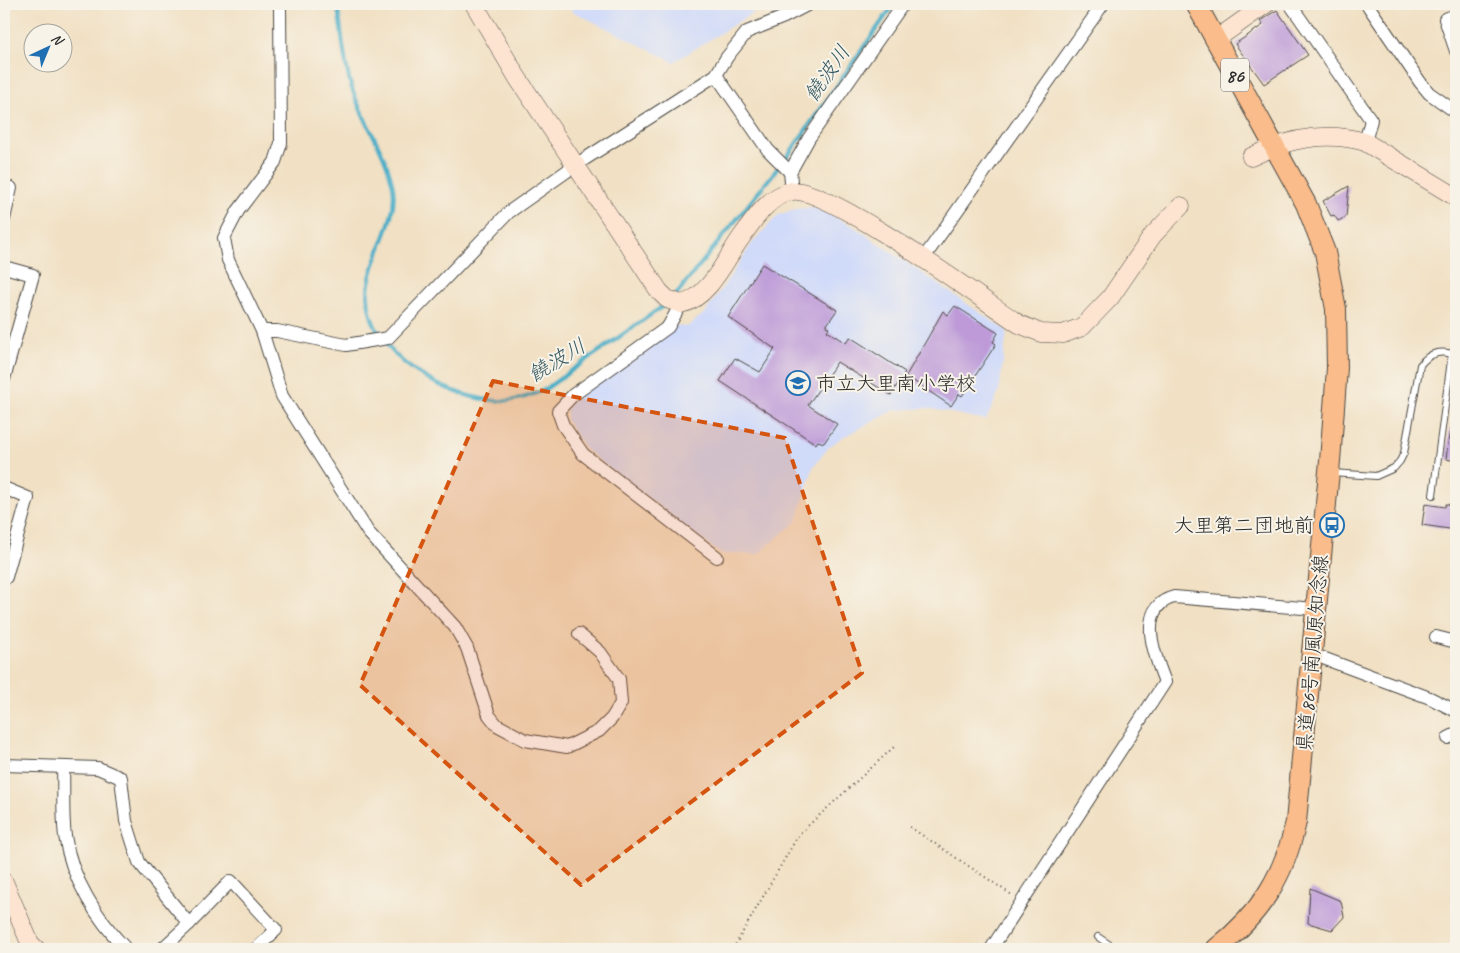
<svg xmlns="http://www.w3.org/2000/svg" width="1460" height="953" viewBox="0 0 1460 953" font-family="Caveat,'Klee One',sans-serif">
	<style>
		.built { fill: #d0daf9 }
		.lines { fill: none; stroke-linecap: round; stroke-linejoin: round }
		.stream { stroke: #48aec7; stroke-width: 4 }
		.building { fill: #be9bd8 }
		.lane-casing { stroke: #494642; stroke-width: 8 }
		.street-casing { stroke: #494642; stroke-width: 14 }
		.secondary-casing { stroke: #494642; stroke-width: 19 }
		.primary-casing { stroke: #494642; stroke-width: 22 }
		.path { stroke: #494642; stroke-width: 2; stroke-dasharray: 1 4; stroke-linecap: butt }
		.lane { stroke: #fff; stroke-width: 6 }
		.street { stroke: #fff; stroke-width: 12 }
		.secondary { stroke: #fde4d0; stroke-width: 18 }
		.primary { stroke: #f9bc8a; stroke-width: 20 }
		.marked { fill: #d5540f; fill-opacity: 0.2; stroke: #d5540f; stroke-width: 4; stroke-dasharray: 10 6; stroke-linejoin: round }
		.labels { text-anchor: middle; stroke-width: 4; stroke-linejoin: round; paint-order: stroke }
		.shield { fill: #f7f3e8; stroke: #686764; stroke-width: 1 }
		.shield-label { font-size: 19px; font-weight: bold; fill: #2b2b2b }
		.poi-label { font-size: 20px; fill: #2b2b2b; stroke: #f7f3e8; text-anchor: start }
		.street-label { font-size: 20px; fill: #2b2b2b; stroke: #f7f3e8 }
		.water-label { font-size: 21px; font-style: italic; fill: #355962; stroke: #f7f3e8 }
	</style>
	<rect width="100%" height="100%" fill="#f7f3e8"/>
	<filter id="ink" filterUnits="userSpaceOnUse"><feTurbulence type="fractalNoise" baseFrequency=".02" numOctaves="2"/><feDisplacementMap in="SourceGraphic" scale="10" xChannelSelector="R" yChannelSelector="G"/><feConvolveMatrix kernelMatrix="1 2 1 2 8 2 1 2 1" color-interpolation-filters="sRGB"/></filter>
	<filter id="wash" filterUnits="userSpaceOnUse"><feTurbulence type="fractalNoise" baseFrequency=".0096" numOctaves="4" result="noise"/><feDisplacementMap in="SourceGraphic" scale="20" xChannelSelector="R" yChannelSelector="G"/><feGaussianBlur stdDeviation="1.12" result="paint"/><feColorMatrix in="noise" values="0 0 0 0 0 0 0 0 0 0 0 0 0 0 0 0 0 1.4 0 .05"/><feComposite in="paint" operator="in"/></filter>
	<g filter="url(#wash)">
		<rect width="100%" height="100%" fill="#f1e0c3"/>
		<g class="built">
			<path d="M 568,4 L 767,4 L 674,62 L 572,11 Z"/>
			<path d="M 814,207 L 853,226 L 1007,331 L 999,392 L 986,420 L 927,408 L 895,410 L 841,438 L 829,447 L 813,467 L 797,521 L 758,554 L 721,554 L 586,450 L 566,420 L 567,409 L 570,403 L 673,325 L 687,327 L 706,312 L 753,242 L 778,215 L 795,209 Z"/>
		</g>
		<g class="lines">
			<g class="stream">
				<path d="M 337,4 C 342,29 343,57 350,82 C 360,119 386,149 393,187 C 399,221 369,259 368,293 C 366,356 449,401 504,401 C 518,401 531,395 544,390 L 666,304"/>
				<path d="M 675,296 L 789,154 L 894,4"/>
			</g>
		</g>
		<g id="blocks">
			<g class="building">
				<path d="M 1277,10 L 1308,55 L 1264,84 L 1235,44 L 1263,25 L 1260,21 Z"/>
				<path d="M 1349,186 L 1346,217 L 1338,221 L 1334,215 L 1331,216 L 1323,201 Z"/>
				<path d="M 762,264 L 837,310 L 826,326 L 829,328 L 827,331 L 846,343 L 850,337 L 905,372 L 891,395 L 837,362 L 808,405 L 837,424 L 824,443 L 818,441 L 816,444 L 720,381 L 735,358 L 760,372 L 775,349 L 728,317 Z"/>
				<path d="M 955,306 L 998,333 L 993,342 L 996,344 L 962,396 L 959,394 L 951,406 L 906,376 L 943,311 L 948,315 Z"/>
				<path d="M 1450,428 L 1456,429 L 1456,461 L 1446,459 Z"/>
				<path d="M 1425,504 L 1445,507 L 1446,504 L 1456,505 L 1456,530 L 1422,525 Z"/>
				<path d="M 1310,888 L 1341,901 L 1344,917 L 1332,930 L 1308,923 Z"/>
			</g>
		</g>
	</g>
	<g filter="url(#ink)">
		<use href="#blocks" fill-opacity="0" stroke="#494642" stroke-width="1"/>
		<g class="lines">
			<defs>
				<g id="lane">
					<path d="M 1332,473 L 1376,476 L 1394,468 L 1400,461 L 1404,453 L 1420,365 C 1430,352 1441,350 1456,355"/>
					<path d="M 1433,495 L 1452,353"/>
					<path d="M 1098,937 L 1116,949"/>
				</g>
				<g id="street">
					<path d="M 280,4 L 281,143 L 275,162 L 238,211 L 224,238 L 228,260 L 262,331 L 282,396 L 368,532 L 455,627 L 467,648 L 489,715 L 497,725 L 525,740 L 567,747 L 599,731 L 612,718 L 621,703 L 619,679 L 600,652 L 579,634"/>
					<path d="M 1290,4 L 1371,120 L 1365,142"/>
					<path d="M 1367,4 L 1420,82 L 1429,93 L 1456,112"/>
					<path d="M 1456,15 L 1445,19 L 1456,51"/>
					<path d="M 716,75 L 768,150 L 790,172"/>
					<path d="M 4,186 L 11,188 L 4,219"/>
					<path d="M 792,191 L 790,172 L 809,138 L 903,4"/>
					<path d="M 923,259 L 1103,4"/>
					<path d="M 4,267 L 33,275 L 4,379"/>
					<path d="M 681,304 L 668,327 L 573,395 L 558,411 L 563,425 L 583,454 L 717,557"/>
					<path d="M 262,331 L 277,331 L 346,345 L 388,338 L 509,212 L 577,164 L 716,75 L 727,57 L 747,32 L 784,17 L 809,4"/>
					<path d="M 4,488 L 28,498 L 6,577 L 4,579"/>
					<path d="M 1436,637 L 1456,642"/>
					<path d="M 1312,654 L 1430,698 L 1456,711"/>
					<path d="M 1448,738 L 1456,734"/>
					<path d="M 4,765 L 98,768 L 121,778 L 126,821 L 139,862 L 189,924 L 162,949"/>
					<path d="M 63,767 C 64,789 62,814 65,836 C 71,878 97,919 126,949"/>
					<path d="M 189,924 L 231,881 L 276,930 L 256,949"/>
					<path d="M 991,949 L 1165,682 C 1155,657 1135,607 1174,597 L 1315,609"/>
				</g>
				<g id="secondary">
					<path d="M 474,4 L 517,77 L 659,291 L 667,299 L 681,304 C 707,299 724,263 738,242 C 751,224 768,195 792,191 C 827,186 983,300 1019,324 L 1041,333 L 1063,334 L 1082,327 L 1110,298 L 1153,235 L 1181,206"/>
					<path d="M 1215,40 L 1266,4"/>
					<path d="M 1251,157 C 1287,139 1325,130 1365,142 L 1456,197"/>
					<path d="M 4,882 L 30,943 L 36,949"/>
				</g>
				<path id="primary" d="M 1196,4 L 1306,204 L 1325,252 L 1336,309 L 1337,368 L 1330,461 L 1296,822 C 1284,877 1260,914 1216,949"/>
			</defs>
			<use href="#lane" class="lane-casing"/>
			<use href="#street" class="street-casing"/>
			<use href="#secondary" class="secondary-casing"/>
			<use href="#primary" class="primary-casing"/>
			<g class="path">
				<path d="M 910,827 L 1012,895"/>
				<path d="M 733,949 L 799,834 L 895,746"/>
			</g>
			<use href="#lane" class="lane"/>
			<use href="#street" class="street"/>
			<use href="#secondary" class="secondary"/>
			<use href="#primary" class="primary"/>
		</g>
	</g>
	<path class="marked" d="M 493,381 L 785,438 L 862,673 L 581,885 L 360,685 Z"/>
	<defs>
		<symbol id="school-ring" viewBox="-11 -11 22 22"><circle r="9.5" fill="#f7f3e8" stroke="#1f6fb2" stroke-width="1.5"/><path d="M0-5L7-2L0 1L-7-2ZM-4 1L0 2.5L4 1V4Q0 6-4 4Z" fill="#1f6fb2"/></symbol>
		<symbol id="bus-ring" viewBox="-11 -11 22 22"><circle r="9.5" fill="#f7f3e8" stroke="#1f6fb2" stroke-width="1.5"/><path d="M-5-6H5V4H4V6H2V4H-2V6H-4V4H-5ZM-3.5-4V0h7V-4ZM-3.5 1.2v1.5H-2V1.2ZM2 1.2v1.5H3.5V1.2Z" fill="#1f6fb2"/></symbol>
	</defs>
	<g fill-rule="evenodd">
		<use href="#school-ring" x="784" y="369" width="28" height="28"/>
		<use href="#bus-ring" x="1318" y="511" width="28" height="28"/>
	</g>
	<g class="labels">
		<rect class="shield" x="1221" y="58.5" width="28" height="33" rx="4"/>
		<g class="shield-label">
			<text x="1235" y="82">86</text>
		</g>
		<g class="poi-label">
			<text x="816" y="390">市立大里南小学校</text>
			<text x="1314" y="532" text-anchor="end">大里第二団地前</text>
		</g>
		<g class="street-label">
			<text transform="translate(1312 653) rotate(-85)" y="7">県道86号南風原知念線</text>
		</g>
		<g class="water-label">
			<text transform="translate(827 73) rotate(-55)" y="7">饒波川</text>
			<text transform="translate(557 360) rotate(-31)" y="7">饒波川</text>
		</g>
	</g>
	<rect width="1460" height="953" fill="none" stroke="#f7f3e8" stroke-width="20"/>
	<g transform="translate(48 48) rotate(44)"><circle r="24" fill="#f7f3e8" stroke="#a5a39c"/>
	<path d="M0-4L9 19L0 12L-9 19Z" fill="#1f6fb2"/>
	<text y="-8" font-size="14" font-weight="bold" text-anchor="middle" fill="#2b2b2b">N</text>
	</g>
</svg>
